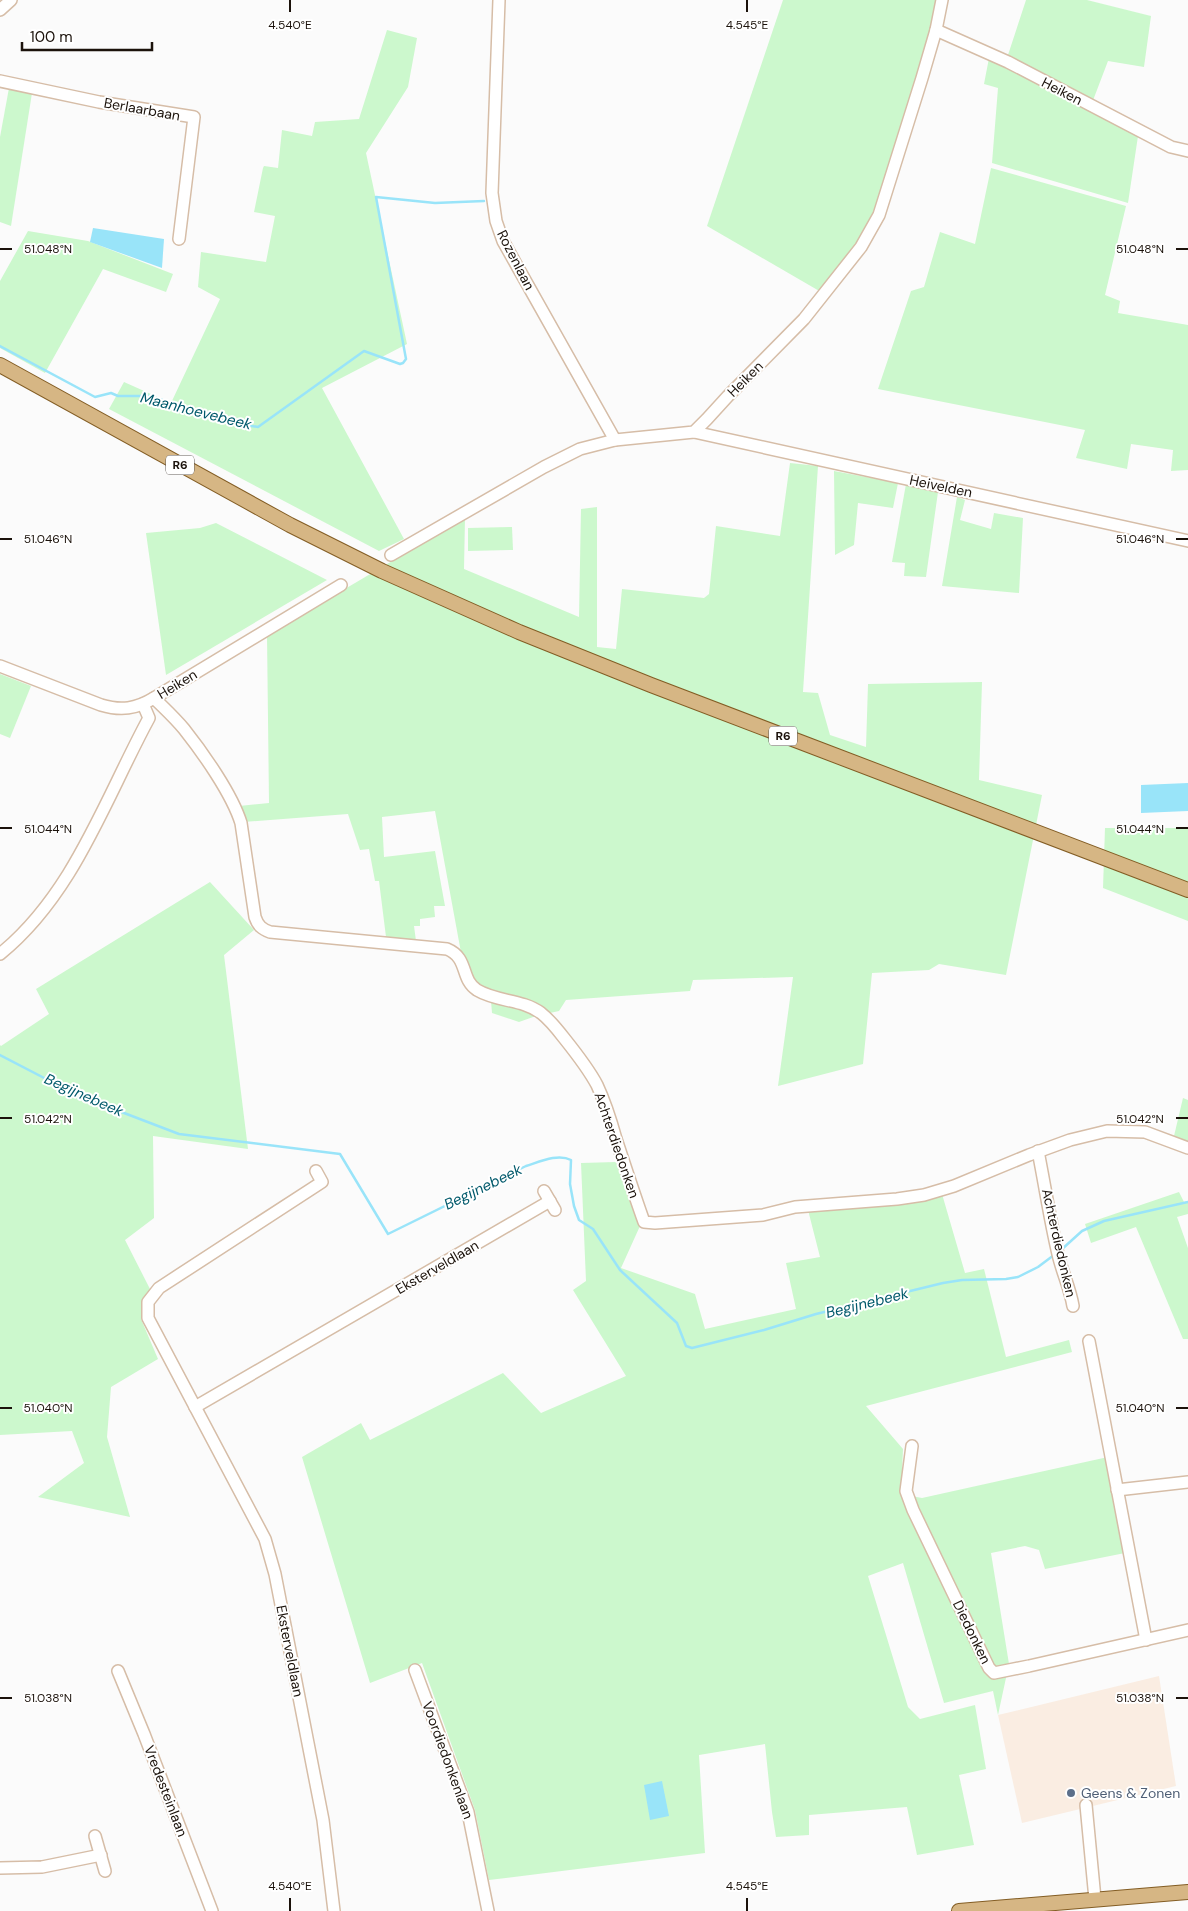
<svg xmlns="http://www.w3.org/2000/svg" width="1188" height="1911" viewBox="0 0 1188 1911" font-family="'DM Sans',sans-serif">
	<style>
		.built { fill: #faede2 }
		.green { fill: #ccf8cd }
		.water { fill: #99e4f9 }
		.lines { fill: none; stroke-linecap: round; stroke-linejoin: round }
		.stream { stroke: #99e4f9; stroke-width: 2.5 }
		.minor-casing { stroke: #d6bda7; stroke-width: 14 }
		.major-casing { stroke: #835d24; stroke-width: 16 }
		.minor { stroke: #fff; stroke-width: 11 }
		.major { stroke: #d6b684; stroke-width: 14 }
		.ticks { fill: none; stroke: #1b120b; stroke-width: 2 }
		.service-dot { fill: #5c6f8a; stroke: #fff; stroke-width: 2 }
		.labels { text-anchor: middle; stroke-width: 4; stroke-linejoin: round; paint-order: stroke }
		.shield { fill: #fff; stroke: #5f5954; stroke-width: 1 }
		.shield-label { font-size: 12px; font-weight: bold; fill: #1b120b }
		.street-label { font-size: 14px; fill: #1b120b; stroke: #fff }
		.service-label { font-size: 14px; fill: #4e5e75; stroke: #fff; text-anchor: start }
		.water-label { font-size: 15px; font-style: italic; fill: #00596b; stroke: #fff }
		.ticks-label { font-size: 12px; text-anchor: middle; fill: #1b120b; stroke: #fff; stroke-width: 4; stroke-linejoin: round; paint-order: stroke }
	</style>
	<rect width="100%" height="100%" fill="#fbfbfb"/>
	<path class="built" d="M 1159,1676 L 1176,1786 L 1022,1823 L 998,1715 Z"/>
	<g class="green">
		<path d="M 783,0 L 937,0 L 932,29 L 878,213 L 821,292 L 707,226 Z"/>
		<path d="M 1026,0 L 1087,0 L 1151,16 L 1144,67 L 1108,61 L 1092,103 L 1007,58 Z"/>
		<path d="M 387,30 L 417,38 L 408,87 L 366,153 L 407,344 L 322,388 L 404,539 L 379,551 L 109,409 L 124,382 L 171,403 L 220,299 L 198,287 L 201,252 L 266,262 L 275,216 L 254,212 L 263,168 L 264,166 L 278,168 L 282,130 L 312,136 L 315,122 L 359,119 Z"/>
		<path d="M 989,58 L 1138,136 L 1128,203 L 992,163 L 998,88 L 984,84 Z"/>
		<path d="M 9,88 L 32,93 L 11,226 L 0,222 L 0,137 Z"/>
		<path d="M 991,168 L 1126,206 L 1105,295 L 1120,301 L 1118,313 L 1188,325 L 1188,470 L 1171,471 L 1173,450 L 1131,444 L 1127,469 L 1076,458 L 1085,430 L 878,389 L 911,291 L 924,287 L 940,232 L 975,244 Z"/>
		<path d="M 28,231 L 88,241 L 173,274 L 166,292 L 103,269 L 45,373 L 0,348 L 0,281 Z"/>
		<path d="M 790,463 L 818,466 L 803,692 L 818,693 L 830,735 L 866,747 L 868,684 L 982,682 L 979,780 L 1042,795 L 1006,975 L 939,964 L 929,970 L 872,973 L 863,1064 L 778,1086 L 793,977 L 693,980 L 690,991 L 566,1000 L 559,1011 L 536,1016 L 519,1022 L 492,1013 L 491,1001 L 465,987 L 462,958 L 435,811 L 382,817 L 384,857 L 435,851 L 445,906 L 434,906 L 435,917 L 420,919 L 420,926 L 414,926 L 416,941 L 386,937 L 379,881 L 375,881 L 369,849 L 360,850 L 348,814 L 243,822 L 239,806 L 269,803 L 267,635 L 465,518 L 464,569 L 579,617 L 581,509 L 597,507 L 597,647 L 616,649 L 622,589 L 704,598 L 709,594 L 716,526 L 780,536 Z"/>
		<path d="M 834,471 L 898,483 L 893,508 L 858,503 L 854,545 L 835,555 Z"/>
		<path d="M 906,484 L 938,492 L 926,577 L 904,576 L 905,563 L 892,562 Z"/>
		<path d="M 957,497 L 965,500 L 960,520 L 991,529 L 994,513 L 1023,518 L 1019,593 L 942,586 Z"/>
		<path d="M 216,523 L 327,580 L 166,675 L 146,533 L 200,528 Z"/>
		<path d="M 512,527 L 513,550 L 468,551 L 468,528 Z"/>
		<path d="M 0,674 L 31,686 L 10,738 L 0,734 Z"/>
		<path d="M 1105,828 L 1188,828 L 1188,921 L 1103,888 Z"/>
		<path d="M 210,882 L 254,930 L 224,955 L 248,1149 L 153,1136 L 154,1218 L 125,1240 L 150,1289 L 141,1304 L 141,1319 L 158,1359 L 111,1387 L 107,1437 L 130,1517 L 38,1497 L 84,1463 L 72,1431 L 0,1435 L 0,1045 L 1,1046 L 49,1014 L 36,989 Z"/>
		<path d="M 1183,1098 L 1188,1100 L 1188,1142 L 1174,1136 Z"/>
		<path d="M 616,1162 L 640,1226 L 621,1268 L 695,1294 L 705,1329 L 796,1309 L 786,1263 L 820,1257 L 808,1210 L 942,1194 L 965,1273 L 984,1269 L 1006,1357 L 1069,1340 L 1072,1352 L 866,1406 L 903,1449 L 901,1494 L 922,1498 L 1108,1457 L 1125,1553 L 1045,1569 L 1039,1550 L 1025,1546 L 991,1553 L 1009,1664 L 998,1715 L 993,1691 L 944,1703 L 903,1563 L 868,1576 L 908,1707 L 920,1719 L 975,1705 L 986,1769 L 959,1775 L 974,1845 L 917,1855 L 907,1807 L 809,1815 L 809,1835 L 776,1837 L 772,1812 L 765,1744 L 699,1755 L 705,1853 L 489,1880 L 475,1810 L 422,1663 L 370,1683 L 302,1457 L 361,1423 L 370,1440 L 503,1373 L 541,1413 L 626,1376 L 573,1290 L 586,1281 L 581,1163 Z"/>
		<path d="M 1179,1192 L 1184,1202 L 1188,1201 L 1188,1214 L 1177,1217 L 1188,1248 L 1188,1339 L 1183,1339 L 1136,1227 L 1091,1243 L 1085,1224 Z"/>
	</g>
	<g class="water">
		<path d="M 93,228 L 164,239 L 162,268 L 90,242 Z"/>
		<path d="M 1188,783 L 1188,811 L 1141,813 L 1141,785 Z"/>
		<path d="M 662,1781 L 669,1816 L 650,1820 L 644,1785 Z"/>
	</g>
	<g class="lines">
		<g class="stream">
			<path d="M 0,346 L 95,397 L 111,393 L 118,396 L 150,396 L 228,422 L 258,427 L 364,351 L 400,364 L 403,363 L 406,359 L 376,197 L 435,203 L 484,201"/>
			<path d="M 0,1055 L 77,1095 L 179,1134 L 340,1154 L 388,1234 L 526,1166 C 539,1162 558,1153 571,1160 L 570,1184 L 574,1206 L 579,1220 L 593,1229 L 620,1270 L 677,1323 L 686,1346 L 692,1348 L 764,1330 L 816,1314 L 943,1283 L 962,1280 L 1006,1279 L 1018,1277 L 1038,1267 L 1054,1255"/>
			<path d="M 1061,1250 L 1082,1231 L 1104,1221 L 1188,1202"/>
		</g>
		<defs>
			<g id="minor">
				<path d="M 499,0 L 492,193 L 496,221 L 503,241 L 615,440"/>
				<path d="M 0,10 L 11,0"/>
				<path d="M 936,30 L 1008,62 L 1171,147 L 1188,151"/>
				<path d="M 0,81 L 99,102 L 194,117 L 179,239"/>
				<path d="M 694,432 L 1188,541"/>
				<path d="M 391,555 L 544,467 L 580,449 L 615,440 L 694,432 L 707,419 L 728,396 L 804,319 L 861,247 L 879,215 L 922,78 L 936,30 L 942,0"/>
				<path d="M 0,666 L 101,705 C 121,711 136,709 154,698 L 341,585"/>
				<path d="M 154,698 C 164,708 175,718 184,729 C 203,753 232,794 241,823 L 255,917 C 258,926 262,929 270,932 L 447,949 C 469,958 460,979 477,990 C 497,1002 522,999 541,1013 C 550,1020 557,1029 564,1038 C 576,1053 588,1068 597,1085 C 605,1102 611,1121 616,1139 C 625,1166 634,1194 644,1222 L 655,1223 L 763,1215 L 795,1207 L 897,1199 L 924,1195 L 954,1186 L 1029,1155 L 1070,1140 L 1107,1131 L 1145,1132 L 1188,1148"/>
				<path d="M 0,954 C 74,894 105,799 149,718 L 143,704"/>
				<path d="M 1038,1151 C 1045,1186 1050,1220 1058,1254 C 1062,1272 1070,1288 1073,1306"/>
				<path d="M 316,1171 L 322,1182 L 159,1288 L 148,1302 L 148,1318 L 265,1539 L 275,1574 L 323,1820 L 334,1911"/>
				<path d="M 544,1191 L 555,1210"/>
				<path d="M 1089,1341 L 1146,1640"/>
				<path d="M 195,1407 L 550,1201"/>
				<path d="M 912,1446 L 906,1491 L 913,1510 L 989,1668 L 994,1673 L 1029,1666 L 1188,1630"/>
				<path d="M 1117,1490 L 1188,1482"/>
				<path d="M 415,1670 L 468,1812 L 488,1911"/>
				<path d="M 118,1671 L 144,1734 L 212,1911"/>
				<path d="M 1086,1805 L 1095,1899"/>
				<path d="M 95,1836 L 105,1871"/>
				<path d="M 0,1868 L 42,1867 L 101,1855"/>
			</g>
			<g id="major">
				<path d="M 0,365 L 290,525 L 382,571 L 519,632 L 651,685 L 1188,890"/>
				<path d="M 959,1911 L 1188,1892"/>
			</g>
		</defs>
		<use href="#minor" class="minor-casing"/>
		<use href="#major" class="major-casing"/>
		<use href="#minor" class="minor"/>
		<use href="#major" class="major"/>
	</g>
	<path class="ticks" d="M 290,0 L 290,12M 747,0 L 747,12M 0,249 L 12,249M 1176,249 L 1188,249M 0,539 L 12,539M 1176,539 L 1188,539M 0,828 L 12,828M 1176,828 L 1188,828M 0,1118 L 12,1118M 1176,1118 L 1188,1118M 0,1408 L 12,1408M 1176,1408 L 1188,1408M 0,1698 L 12,1698M 1176,1698 L 1188,1698M 290,1898 L 290,1911M 747,1898 L 747,1911"/>
	<circle class="service-dot" cx="1071" cy="1793" r="5"/>
	<g class="labels">
		<g class="shield">
			<rect x="166" y="455.5" width="28" height="19" rx="4"/>
			<rect x="769" y="726.5" width="28" height="19" rx="4"/>
		</g>
		<g class="shield-label">
			<text x="180" y="469">R6</text>
			<text x="783" y="740">R6</text>
		</g>
		<g class="street-label">
			<text transform="translate(1062 91) rotate(27)" y="5">Heiken</text>
			<text transform="translate(142 109) rotate(10)" y="5">Berlaarbaan</text>
			<text transform="translate(516 260) rotate(63)" y="5">Rozenlaan</text>
			<text transform="translate(745 379) rotate(-45)" y="5">Heiken</text>
			<text transform="translate(941 486) rotate(12)" y="5">Heivelden</text>
			<text transform="translate(177 684) rotate(-31)" y="5">Heiken</text>
			<text transform="translate(617 1145) rotate(71)" y="5">Achterdiedonken</text>
			<text transform="translate(1059 1243) rotate(77)" y="5">Achterdiedonken</text>
			<text transform="translate(437 1267) rotate(-30)" y="5">Eksterveldlaan</text>
			<text transform="translate(972 1632) rotate(64)" y="5">Diedonken</text>
			<text transform="translate(290 1651) rotate(79)" y="5">Eksterveldlaan</text>
			<text transform="translate(448 1760) rotate(70)" y="5">Voordiedonkenlaan</text>
			<text transform="translate(166 1791) rotate(69)" y="5">Vredesteinlaan</text>
		</g>
		<g class="service-label">
			<text x="1081" y="1798">Geens &amp; Zonen</text>
		</g>
		<g class="water-label">
			<text transform="translate(196 411) rotate(14)" y="5">Maanhoevebeek</text>
			<text transform="translate(84 1095) rotate(24)" y="5">Begijnebeek</text>
			<text transform="translate(483 1187) rotate(-26)" y="5">Begijnebeek</text>
			<text transform="translate(867 1303) rotate(-14)" y="5">Begijnebeek</text>
		</g>
	</g>
	<g class="ticks-label">
		<text x="290" y="29">4.540°E</text>
		<text x="747" y="29">4.545°E</text>
		<text x="48" y="253">51.048°N</text>
		<text x="1140" y="253">51.048°N</text>
		<text x="48" y="543">51.046°N</text>
		<text x="1140" y="543">51.046°N</text>
		<text x="48" y="833">51.044°N</text>
		<text x="1140" y="833">51.044°N</text>
		<text x="48" y="1123">51.042°N</text>
		<text x="1140" y="1123">51.042°N</text>
		<text x="48" y="1412">51.040°N</text>
		<text x="1140" y="1412">51.040°N</text>
		<text x="48" y="1702">51.038°N</text>
		<text x="1140" y="1702">51.038°N</text>
		<text x="290" y="1890">4.540°E</text>
		<text x="747" y="1890">4.545°E</text>
	</g>
	<path d="M22 42v8h130v-8" fill="none" stroke="#1b120b" stroke-width="2.5"/>
	<text x="30" y="42" font-size="15" fill="#1b120b" stroke="#ffffff" stroke-width="4" paint-order="stroke">100 m</text>
</svg>
